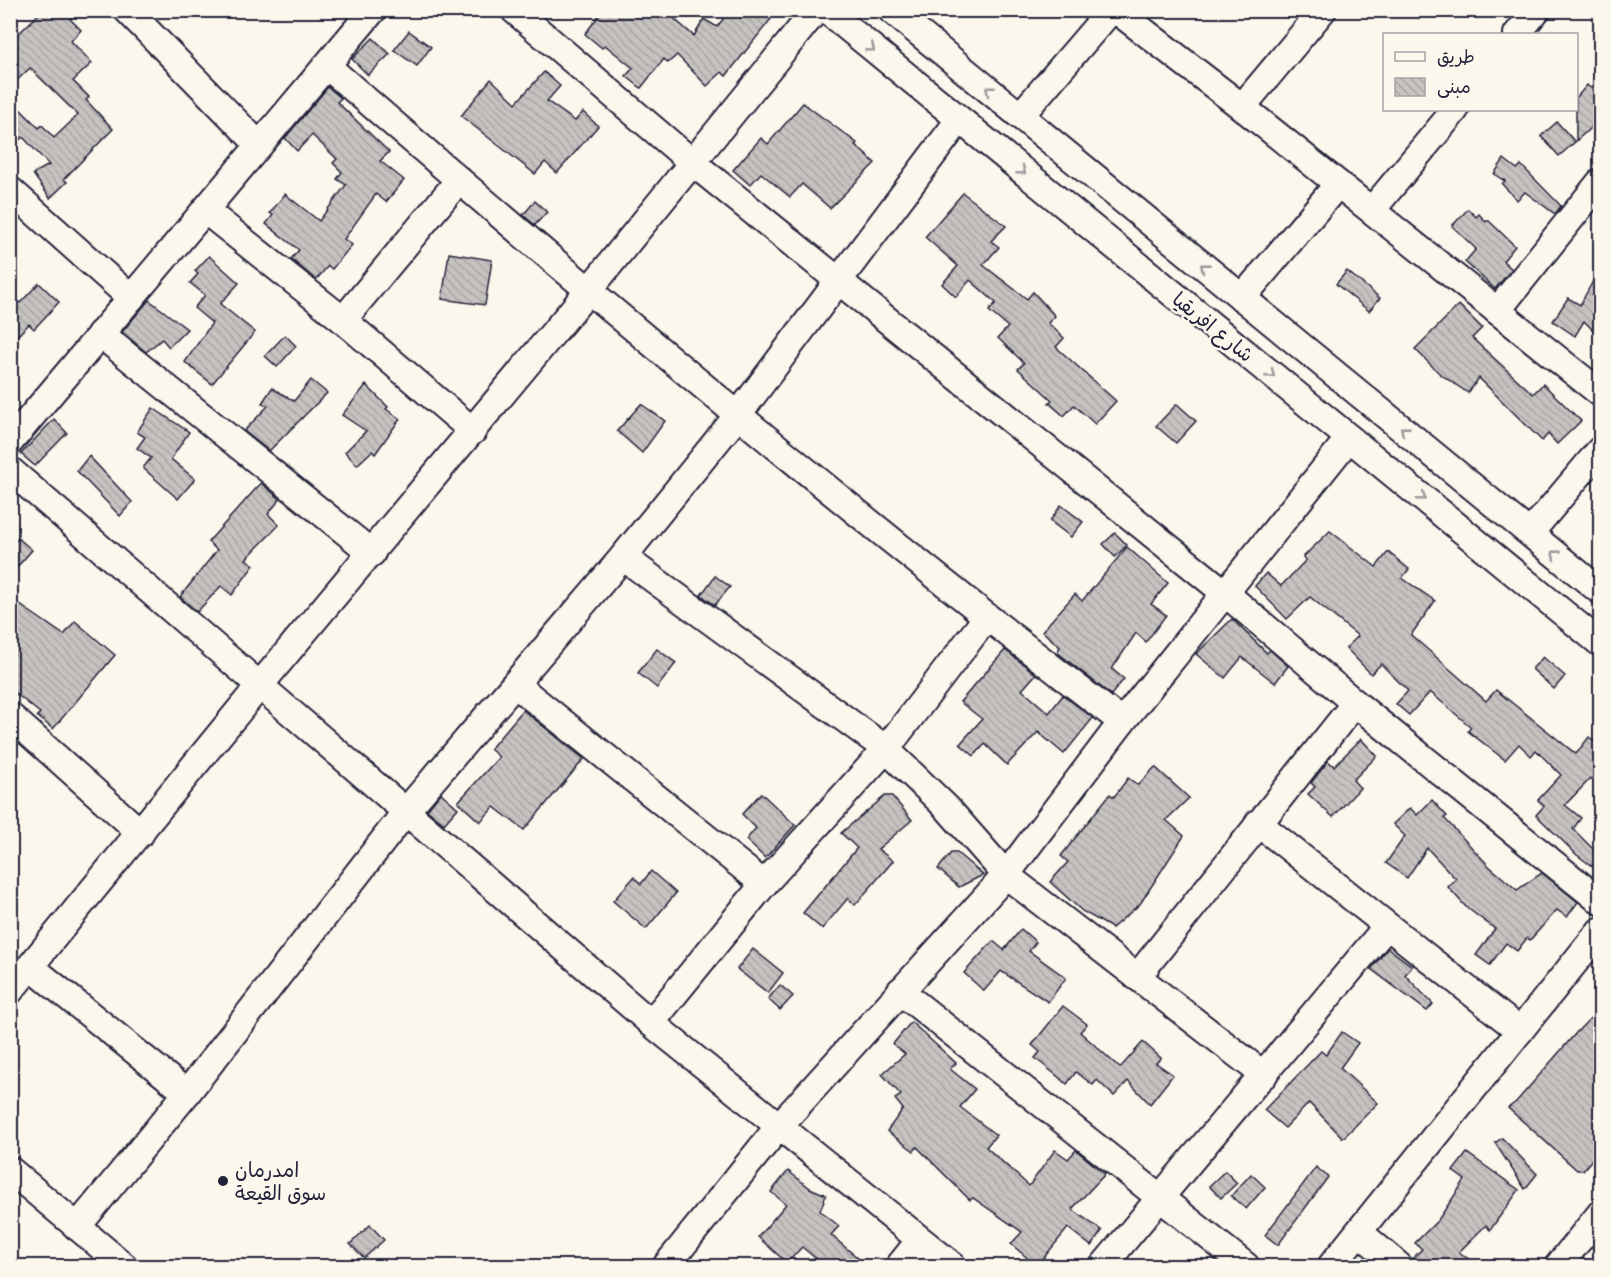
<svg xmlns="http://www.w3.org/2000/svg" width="1611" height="1277" viewBox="0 0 1611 1277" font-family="'Balsamiq Sans','Playpen Sans Arabic',sans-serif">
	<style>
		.building { fill: url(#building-back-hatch); stroke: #22223b; stroke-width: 1.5 }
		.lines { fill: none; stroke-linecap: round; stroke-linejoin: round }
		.minor-casing { stroke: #22223b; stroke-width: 30 }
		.minor { stroke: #fbf7ec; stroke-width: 26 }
		.oneway { stroke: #99979c }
		.poi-dot { fill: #22223b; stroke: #fbf7ec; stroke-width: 2 }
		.labels { text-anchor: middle; stroke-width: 5; stroke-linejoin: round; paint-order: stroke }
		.street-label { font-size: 20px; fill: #22223b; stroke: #fbf7ec }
		.poi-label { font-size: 20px; fill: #22223b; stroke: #fbf7ec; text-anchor: start }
	</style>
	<defs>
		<pattern id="building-back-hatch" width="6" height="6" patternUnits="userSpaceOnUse" patternTransform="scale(1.5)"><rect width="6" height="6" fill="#c6c2c0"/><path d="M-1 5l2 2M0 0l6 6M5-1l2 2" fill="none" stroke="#aaa6a6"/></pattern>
	</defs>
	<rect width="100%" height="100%" fill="#fbf7ec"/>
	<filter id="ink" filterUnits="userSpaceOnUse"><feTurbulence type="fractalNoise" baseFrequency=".0167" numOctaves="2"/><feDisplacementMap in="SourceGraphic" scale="12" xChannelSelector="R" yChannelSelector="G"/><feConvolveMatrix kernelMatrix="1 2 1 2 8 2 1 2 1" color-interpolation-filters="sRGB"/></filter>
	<g filter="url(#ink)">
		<g class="building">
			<path d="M 43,10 L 80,10 L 70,19 L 81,30 L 71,41 L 92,63 L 73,81 L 89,97 L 86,100 L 113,129 L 64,179 L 67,182 L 50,198 L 33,174 L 49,165 L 23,137 L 10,148 L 10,99 L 39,128 L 42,125 L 54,138 L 78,115 L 30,68 L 10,87 L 10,42 Z"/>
			<path d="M 603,10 L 664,10 L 694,36 L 704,19 L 717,27 L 730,10 L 778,10 L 726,76 L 722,72 L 707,86 L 677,55 L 668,63 L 664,59 L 641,88 L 626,76 L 633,68 L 605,45 L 602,48 L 585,34 Z"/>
			<path d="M 409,31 L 431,47 L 417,66 L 394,50 Z"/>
			<path d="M 373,38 L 390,54 L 368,75 L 352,59 Z"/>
			<path d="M 544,72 L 560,86 L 547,101 L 575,121 L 583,112 L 598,126 L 557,173 L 545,162 L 535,174 L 461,116 L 491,79 L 516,103 Z"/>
			<path d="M 1587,85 L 1600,96 L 1600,119 L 1576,141 L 1576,98 Z"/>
			<path d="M 328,87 L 341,98 L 337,102 L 389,152 L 380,161 L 404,180 L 386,202 L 376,194 L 344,239 L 352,245 L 332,269 L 328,266 L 316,280 L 291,259 L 299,250 L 266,224 L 273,215 L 270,213 L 285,194 L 319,221 L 346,185 L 337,179 L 342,172 L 333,163 L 337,159 L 312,135 L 297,151 L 285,138 Z"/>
			<path d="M 803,103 L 857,143 L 855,145 L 875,163 L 830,208 L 802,184 L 790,197 L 761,173 L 750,185 L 733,170 L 761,138 L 768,144 Z"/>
			<path d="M 1557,122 L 1575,142 L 1559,156 L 1541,136 Z"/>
			<path d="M 1504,159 L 1517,169 L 1521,165 L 1561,206 L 1555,214 L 1525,192 L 1517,200 L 1502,184 L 1505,181 L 1494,174 Z"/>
			<path d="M 963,193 L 1006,226 L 991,241 L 999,247 L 983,265 L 1027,299 L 1033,292 L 1055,316 L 1048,323 L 1064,338 L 1056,347 L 1116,401 L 1095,424 L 1074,405 L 1064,416 L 1049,403 L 1052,400 L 1018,369 L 1024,363 L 998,338 L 1008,327 L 989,311 L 996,303 L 970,280 L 956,297 L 942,284 L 958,266 L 925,237 Z"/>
			<path d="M 535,201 L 547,212 L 535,225 L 523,215 Z"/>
			<path d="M 1468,209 L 1476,217 L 1479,214 L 1486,222 L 1488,220 L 1515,246 L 1503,261 L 1512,269 L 1495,289 L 1465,262 L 1476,249 L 1452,226 Z"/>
			<path d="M 449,253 L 492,260 L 485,305 L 442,299 Z"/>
			<path d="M 209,256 L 239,283 L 220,304 L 255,332 L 212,384 L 185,362 L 212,323 L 194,308 L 205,295 L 190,283 L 198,274 L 195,271 Z"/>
			<path d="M 1600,268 L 1600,337 L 1584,321 L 1575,336 L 1553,321 L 1568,298 L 1580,305 Z"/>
			<path d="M 1347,271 L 1380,298 L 1369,311 L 1336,284 Z"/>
			<path d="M 39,283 L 59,302 L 34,329 L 29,324 L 10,343 L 10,294 L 20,303 Z"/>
			<path d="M 149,300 L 187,329 L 169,347 L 162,339 L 146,352 L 122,332 Z"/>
			<path d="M 1459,305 L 1482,328 L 1472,338 L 1533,394 L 1543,384 L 1581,421 L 1557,444 L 1548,434 L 1542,441 L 1479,378 L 1468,393 L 1440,374 L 1415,349 Z"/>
			<path d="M 285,335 L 296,346 L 277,367 L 265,356 Z"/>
			<path d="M 311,380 L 327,393 L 269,451 L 244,431 L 268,406 L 262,403 L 272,388 L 294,401 Z"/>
			<path d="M 366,385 L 388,407 L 386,409 L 400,419 L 375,454 L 372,451 L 357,465 L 345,452 L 366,431 L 342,415 Z"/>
			<path d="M 641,404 L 665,421 L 642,453 L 617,431 Z"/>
			<path d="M 1177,404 L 1196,421 L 1176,443 L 1156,426 Z"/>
			<path d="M 153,408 L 189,432 L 171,459 L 195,479 L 178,499 L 143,468 L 151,458 L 137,448 L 145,437 L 137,432 Z"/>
			<path d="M 54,419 L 67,433 L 35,466 L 21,454 Z"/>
			<path d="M 89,456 L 132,502 L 120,516 L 77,471 Z"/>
			<path d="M 261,483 L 280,499 L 268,514 L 279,525 L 246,559 L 254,565 L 232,595 L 221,586 L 197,612 L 180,597 L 217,550 L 208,542 Z"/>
			<path d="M 1061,505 L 1083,522 L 1071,537 L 1050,521 Z"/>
			<path d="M 1330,531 L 1376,567 L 1388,552 L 1409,569 L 1402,578 L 1435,601 L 1411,635 L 1486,701 L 1496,690 L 1576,754 L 1589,737 L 1600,746 L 1600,786 L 1590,779 L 1565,805 L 1581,818 L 1573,829 L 1600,856 L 1600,872 L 1577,855 L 1536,815 L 1544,806 L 1538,800 L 1561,775 L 1536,750 L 1531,756 L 1519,744 L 1505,760 L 1468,731 L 1471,727 L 1430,692 L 1409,715 L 1396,704 L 1408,691 L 1381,664 L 1371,674 L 1346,648 L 1358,636 L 1310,597 L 1287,619 L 1255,586 L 1266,573 L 1281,586 L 1306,560 L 1303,557 Z"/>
			<path d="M 1115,533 L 1127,545 L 1115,557 L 1103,544 Z"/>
			<path d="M 18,538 L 32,550 L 10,575 L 10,547 Z"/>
			<path d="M 1127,547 L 1168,583 L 1151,604 L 1166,615 L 1146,642 L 1136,633 L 1112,669 L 1124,679 L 1111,695 L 1057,652 L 1060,647 L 1042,631 L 1075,594 L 1082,601 Z"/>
			<path d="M 715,576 L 730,587 L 715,605 L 701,595 Z"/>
			<path d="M 10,598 L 64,635 L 75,621 L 115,655 L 53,729 L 37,716 L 40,713 L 10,689 Z"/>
			<path d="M 1232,619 L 1267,653 L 1270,650 L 1288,666 L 1275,683 L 1242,657 L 1225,678 L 1196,654 Z"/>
			<path d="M 657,649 L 676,663 L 657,688 L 638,673 Z"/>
			<path d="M 1005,650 L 1036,674 L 1022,690 L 1049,713 L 1063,695 L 1093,718 L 1064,754 L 1038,732 L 1007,765 L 985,744 L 974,756 L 960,744 L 982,719 L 960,702 Z"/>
			<path d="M 1543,657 L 1565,676 L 1554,689 L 1532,669 Z"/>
			<path d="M 523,710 L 584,759 L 524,830 L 494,807 L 480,822 L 458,802 L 499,757 L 490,749 Z"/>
			<path d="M 1361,739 L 1377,756 L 1353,780 L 1360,788 L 1333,817 L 1308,794 L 1315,787 L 1311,783 L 1328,761 L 1334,766 Z"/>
			<path d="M 1155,767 L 1189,798 L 1166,820 L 1184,836 L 1140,904 L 1112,928 L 1082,911 L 1050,882 L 1068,862 L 1061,856 L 1110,794 L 1114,797 L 1128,778 L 1138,785 Z"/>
			<path d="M 441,793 L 458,808 L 444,824 L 427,810 Z"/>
			<path d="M 761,793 L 795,825 L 765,858 L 746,840 L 756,828 L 742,814 Z"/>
			<path d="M 885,796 L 892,796 L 912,820 L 878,849 L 893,861 L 855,905 L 848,898 L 822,929 L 803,913 L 857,848 L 841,833 Z"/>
			<path d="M 1432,800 L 1447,816 L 1444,818 L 1489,866 L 1517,890 L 1542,873 L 1578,902 L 1567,917 L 1557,910 L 1530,940 L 1527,938 L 1517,951 L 1506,943 L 1490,965 L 1476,955 L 1495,929 L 1466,907 L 1448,887 L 1456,879 L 1427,848 L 1407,878 L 1386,863 L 1405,836 L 1393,824 L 1410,808 L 1417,815 Z"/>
			<path d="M 951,853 L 957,853 L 983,875 L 959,887 L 938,869 Z"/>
			<path d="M 651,871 L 676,893 L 646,929 L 613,901 L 634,877 L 641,884 Z"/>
			<path d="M 1021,929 L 1036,942 L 1029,951 L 1066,978 L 1048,1002 L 1001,971 L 984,991 L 964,973 L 993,941 L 1004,950 Z"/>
			<path d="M 1388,948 L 1412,966 L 1405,975 L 1433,1004 L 1427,1011 L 1371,969 Z"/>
			<path d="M 753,949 L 783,973 L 768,993 L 737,969 Z"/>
			<path d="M 780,985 L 793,996 L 780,1010 L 768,999 Z"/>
			<path d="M 1063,1006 L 1087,1024 L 1080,1032 L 1120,1068 L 1143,1042 L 1161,1058 L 1156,1063 L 1173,1075 L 1150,1104 L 1128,1081 L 1114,1096 L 1097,1080 L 1093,1085 L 1076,1072 L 1067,1084 L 1035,1058 L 1040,1052 L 1032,1045 Z"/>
			<path d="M 1600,1008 L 1600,1150 L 1583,1170 L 1577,1170 L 1508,1108 L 1516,1102 L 1575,1034 Z"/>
			<path d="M 911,1022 L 956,1063 L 950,1069 L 975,1089 L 960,1107 L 996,1135 L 986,1147 L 1029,1186 L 1055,1150 L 1068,1159 L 1076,1150 L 1105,1174 L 1072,1209 L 1102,1231 L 1091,1246 L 1068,1228 L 1037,1266 L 1011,1244 L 1022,1232 L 973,1198 L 970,1200 L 917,1147 L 914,1151 L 887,1131 L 903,1109 L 895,1099 L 901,1095 L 882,1074 L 905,1054 L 893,1044 Z"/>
			<path d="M 1342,1032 L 1358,1043 L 1340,1068 L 1378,1103 L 1343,1138 L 1309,1103 L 1285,1128 L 1264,1110 L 1321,1051 L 1326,1055 Z"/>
			<path d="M 1502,1138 L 1537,1174 L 1525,1189 L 1495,1143 Z"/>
			<path d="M 1467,1153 L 1519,1190 L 1490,1230 L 1486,1225 L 1459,1252 L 1478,1266 L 1414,1266 L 1412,1259 L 1422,1249 L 1415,1243 L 1438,1220 L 1465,1180 L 1453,1171 Z"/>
			<path d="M 1316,1167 L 1328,1177 L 1278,1245 L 1265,1235 Z"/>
			<path d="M 788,1171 L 810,1188 L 826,1195 L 820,1211 L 839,1226 L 831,1235 L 867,1266 L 825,1266 L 802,1247 L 787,1263 L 758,1237 L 786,1204 L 771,1192 Z"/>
			<path d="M 1225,1171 L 1237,1183 L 1221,1198 L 1209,1186 Z"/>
			<path d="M 1251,1174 L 1265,1187 L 1246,1209 L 1231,1196 Z"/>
			<path d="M 370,1225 L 384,1240 L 364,1258 L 350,1244 Z"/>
		</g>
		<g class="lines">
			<defs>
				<g id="minor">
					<path d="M 127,10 L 259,145"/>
					<path d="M 514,10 L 693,163 L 1225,593 L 1355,703 L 1600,901"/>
					<path d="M 826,10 L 1600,643"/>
					<path d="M 891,10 L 1600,591"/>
					<path d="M 1116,10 L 1242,107 L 1600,393"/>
					<path d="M 1517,34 L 1537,10"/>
					<path d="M 327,66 C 586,291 850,513 1122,722"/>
					<path d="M 1242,107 L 1323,10"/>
					<path d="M 1020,116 L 1111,10"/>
					<path d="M 10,190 L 131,298"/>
					<path d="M 1372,210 L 1455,110"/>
					<path d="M 206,211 L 343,320 L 473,431"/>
					<path d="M 1242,298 L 1338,184"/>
					<path d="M 1497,311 L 1600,182"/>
					<path d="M 343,320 L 459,180"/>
					<path d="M 100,334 L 372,553"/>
					<path d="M 10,442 L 373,10"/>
					<path d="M 10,470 L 651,1023 L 953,1266"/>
					<path d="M 1530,533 L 1600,450"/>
					<path d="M 623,557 L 886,749 L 948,809 L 1006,875 L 1264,1075"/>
					<path d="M 515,684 L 764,884"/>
					<path d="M 10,716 L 141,833"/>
					<path d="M 1258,823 L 1520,1031"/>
					<path d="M 31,967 L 187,1093"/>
					<path d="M 1137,977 L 1355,703"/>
					<path d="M 10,991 L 260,685 L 589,290 L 816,10"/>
					<path d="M 900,991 L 1246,1266"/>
					<path d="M 651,1023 L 764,884 L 886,749 L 986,618"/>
					<path d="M 10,1170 L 124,1266"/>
					<path d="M 77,1227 L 187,1093 L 407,810 L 623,557 L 738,415 L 959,120"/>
					<path d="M 1359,1232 L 1399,1266"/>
					<path d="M 666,1266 L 780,1125 L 1006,875 L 1122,722 L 1349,438"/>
					<path d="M 899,1266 L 919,1241"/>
					<path d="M 1103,1266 L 1387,926"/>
					<path d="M 1331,1266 L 1600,931"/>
					<path d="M 1558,1266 L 1600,1214"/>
				</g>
			</defs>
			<use href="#minor" class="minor-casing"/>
			<use href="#minor" class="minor"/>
		</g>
		<defs><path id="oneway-chevron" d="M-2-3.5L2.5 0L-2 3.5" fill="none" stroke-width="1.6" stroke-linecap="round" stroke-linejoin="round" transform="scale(1.5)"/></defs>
		<g class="oneway">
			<use href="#oneway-chevron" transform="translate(871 48) rotate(39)"/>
			<use href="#oneway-chevron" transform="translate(989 90) rotate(-141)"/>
			<use href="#oneway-chevron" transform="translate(1022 171) rotate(39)"/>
			<use href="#oneway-chevron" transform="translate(1204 267) rotate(-141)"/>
			<use href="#oneway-chevron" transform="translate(1271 374) rotate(39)"/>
			<use href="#oneway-chevron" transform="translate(1404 430) rotate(-141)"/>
			<use href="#oneway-chevron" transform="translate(1422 497) rotate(39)"/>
			<use href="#oneway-chevron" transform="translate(1555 554) rotate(-141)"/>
		</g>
	</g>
	<circle class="poi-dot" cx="223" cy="1181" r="6"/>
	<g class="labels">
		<g class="street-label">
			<text transform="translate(1213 327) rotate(39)" y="7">شارع افريقيا</text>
		</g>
		<g class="poi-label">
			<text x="235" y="1177">امدرمان<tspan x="235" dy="23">سوق القيعة</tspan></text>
		</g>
	</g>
	<rect width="1611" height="1277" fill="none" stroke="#fbf7ec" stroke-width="36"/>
	<rect x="18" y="18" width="1575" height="1241" fill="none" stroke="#22223b" stroke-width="2" filter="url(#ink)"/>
	<rect x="1383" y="33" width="195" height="78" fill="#fbf7ec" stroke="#a4a2a5" stroke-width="1.5"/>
	<rect x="1395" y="52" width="30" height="9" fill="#fbf7ec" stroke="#a4a2a5" stroke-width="1.5"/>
	<text x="1437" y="63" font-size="18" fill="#22223b">طريق</text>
	<rect x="1395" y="78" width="30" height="18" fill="url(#building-back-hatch)" stroke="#a4a2a5" stroke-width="1.5"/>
	<text x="1437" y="93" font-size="18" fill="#22223b">مبنى</text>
</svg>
